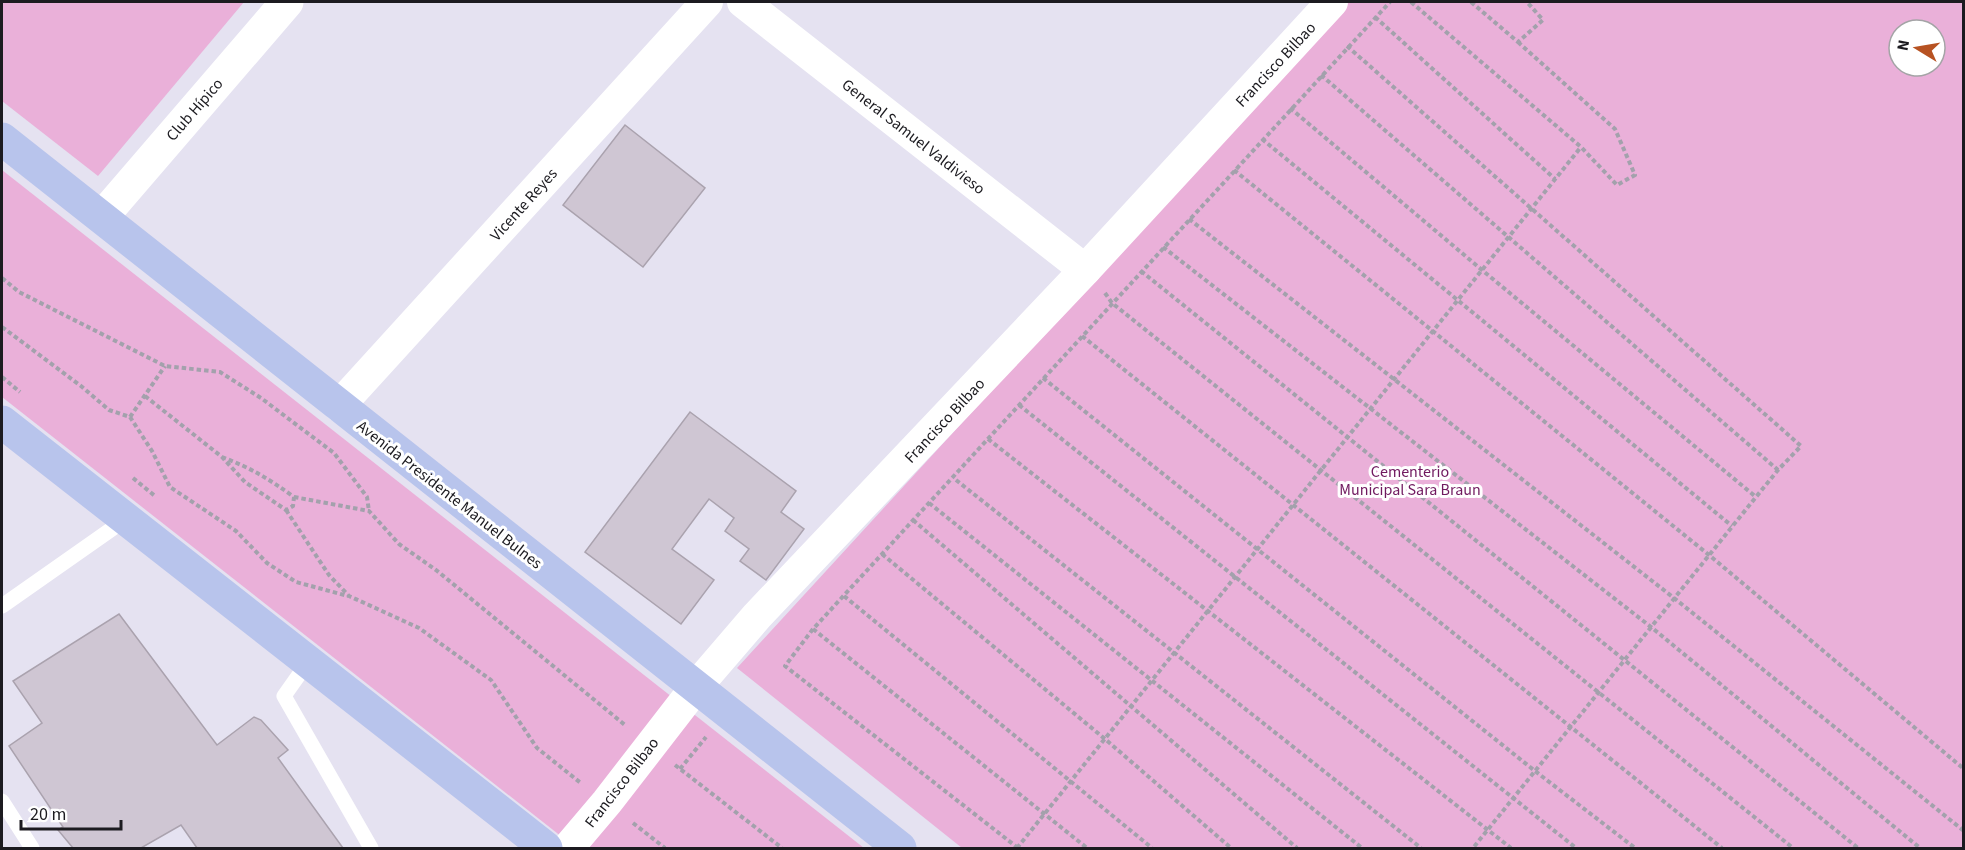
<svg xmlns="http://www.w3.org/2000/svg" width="1965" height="850" viewBox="0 0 1965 850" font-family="'Source Sans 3',sans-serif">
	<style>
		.green { fill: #eab0d9; fill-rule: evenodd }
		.building { fill: #cfc6d3; stroke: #aaa2ae; stroke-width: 1.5 }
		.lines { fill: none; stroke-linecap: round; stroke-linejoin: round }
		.path { stroke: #a3a1ac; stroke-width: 4; stroke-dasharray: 4.5 3; stroke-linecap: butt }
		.service { stroke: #fff; stroke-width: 15 }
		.minor { stroke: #fff; stroke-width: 32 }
		.tertiary { stroke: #fff; stroke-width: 33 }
		.primary { stroke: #b8c4ec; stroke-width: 33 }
		.labels { text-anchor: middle; stroke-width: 6; stroke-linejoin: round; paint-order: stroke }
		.street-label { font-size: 16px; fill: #1c1b20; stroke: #fff }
		.park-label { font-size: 16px; fill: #70195f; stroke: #fff }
	</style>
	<rect width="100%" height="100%" fill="#e5e2f1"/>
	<g class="green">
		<path d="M 2,2 L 244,2 L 98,176 L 2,101 Z"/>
		<path d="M 1348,2 L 1963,2 L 1963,848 L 962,848 L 737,668 ZM 1899,30 L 1935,30 L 1935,66 L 1899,66 Z"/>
		<path d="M 2,170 L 864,848 L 576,848 L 2,397 Z"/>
	</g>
	<g class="building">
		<path d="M 625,125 L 705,188 L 643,267 L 563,205 Z"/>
		<path d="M 690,412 L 796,491 L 781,512 L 804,529 L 766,580 L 740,561 L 749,549 L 725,531 L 734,518 L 709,499 L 672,549 L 714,580 L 681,624 L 585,552 Z"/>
		<path d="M 119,614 L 217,745 L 254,717 L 261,720 L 288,750 L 278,758 L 343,848 L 197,848 L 181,825 L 141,848 L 73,848 L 58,830 L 63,827 L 9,746 L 42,723 L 13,681 Z"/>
	</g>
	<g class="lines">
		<g class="path">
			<path d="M 1411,2 L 1581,147 L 1617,185 L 1635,175 L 1615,129 L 1518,42"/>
			<path d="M 1471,2 L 1518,42 L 1543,20 L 1527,2"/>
			<path d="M 1375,17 L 1555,179"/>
			<path d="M 1347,46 L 1801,446 L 1778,470 L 1756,497 L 1473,848"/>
			<path d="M 1321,75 L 1778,470"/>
			<path d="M 1290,108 L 1482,270 L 1756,497"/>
			<path d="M 1262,139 L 1732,526"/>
			<path d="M 1234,170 L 1709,555 L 1964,769"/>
			<path d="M 1189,219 L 1674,598 L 1964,831"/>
			<path d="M 1163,247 L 1651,627 L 1920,848"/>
			<path d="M 1141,271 L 1858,848"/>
			<path d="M 2,278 L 19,292 L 165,366 L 220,372 L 261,398 L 334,453 L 367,497 L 369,511"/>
			<path d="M 1105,293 L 1112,303 L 1793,848"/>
			<path d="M 2,327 L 81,386 L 109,410 L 130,417 L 152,451 L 170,487 L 236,531 L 267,563 L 296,582 L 348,596"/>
			<path d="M 1082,336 L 1722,848"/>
			<path d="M 2,377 L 20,392"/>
			<path d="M 1043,378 L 1535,771 L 1635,848"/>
			<path d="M 145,396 L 222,457 L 245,482 L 286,510 L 293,506 L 294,497 C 269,479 251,468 222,457"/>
			<path d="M 1019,405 L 1576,848"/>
			<path d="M 130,417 L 165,366"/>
			<path d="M 988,439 L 1511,848"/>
			<path d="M 133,478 L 155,496"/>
			<path d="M 956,480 L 1421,848"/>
			<path d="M 294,497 L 369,511 L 399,544 L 436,570 L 625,725"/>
			<path d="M 929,503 L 1362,848"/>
			<path d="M 286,510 L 329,575 L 349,596 L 419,628 L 491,680 L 537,748 L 582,784"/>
			<path d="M 913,520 L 1297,848"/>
			<path d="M 882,554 L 1105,739 L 1231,848"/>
			<path d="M 844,596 L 1152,848"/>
			<path d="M 813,629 L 1087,848"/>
			<path d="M 675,765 L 782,848"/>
			<path d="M 680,769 L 706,737"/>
			<path d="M 633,823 L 665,848"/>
			<path d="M 1017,848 L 1581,147"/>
			<path d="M 1018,848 L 785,666 L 813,629 L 1390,2"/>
		</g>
		<g class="service">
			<path d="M 2,606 L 126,519"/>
			<path d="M 308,662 L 284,696 L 371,848"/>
			<path d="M 2,801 L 32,848"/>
		</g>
		<g class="minor">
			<path d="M 743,2 L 1085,270"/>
			<path d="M 339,406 L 707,2"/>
			<path d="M 568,848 L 607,802 L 696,687 L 757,616 L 1085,270 L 1332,2"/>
		</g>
		<path class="tertiary" d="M 102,217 L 287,2"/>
		<g class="primary">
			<path d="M 2,139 L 900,848"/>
			<path d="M 2,422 L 546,848"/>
		</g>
	</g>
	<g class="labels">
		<g class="street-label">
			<text transform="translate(1275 64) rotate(-47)" y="6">Francisco Bilbao</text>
			<text transform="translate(194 109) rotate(-49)" y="6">Club Hípico</text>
			<text transform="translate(914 136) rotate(38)" y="6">General Samuel Valdivieso</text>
			<text transform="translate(523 204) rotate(-48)" y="6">Vicente Reyes</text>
			<text transform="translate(944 420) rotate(-47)" y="6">Francisco Bilbao</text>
			<text transform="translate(450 494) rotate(38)" y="6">Avenida Presidente Manuel Bulnes</text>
			<text transform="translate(621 782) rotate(-52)" y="6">Francisco Bilbao</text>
		</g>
		<g class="park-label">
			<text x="1410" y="477">Cementerio<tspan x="1410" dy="18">Municipal Sara Braun</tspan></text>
		</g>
	</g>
	<rect width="1965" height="850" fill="none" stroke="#1c1b20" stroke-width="6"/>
	<g transform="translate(1917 48) rotate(281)"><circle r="28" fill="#ffffff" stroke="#a4a4a6" stroke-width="1.5"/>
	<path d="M0-4.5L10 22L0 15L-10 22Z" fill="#b75222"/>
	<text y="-9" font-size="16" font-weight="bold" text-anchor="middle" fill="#1c1b20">N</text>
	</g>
	<path d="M21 820v9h100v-9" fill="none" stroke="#1c1b20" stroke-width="3"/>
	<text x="30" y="820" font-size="18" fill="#1c1b20" stroke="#ffffff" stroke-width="4.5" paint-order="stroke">20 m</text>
</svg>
